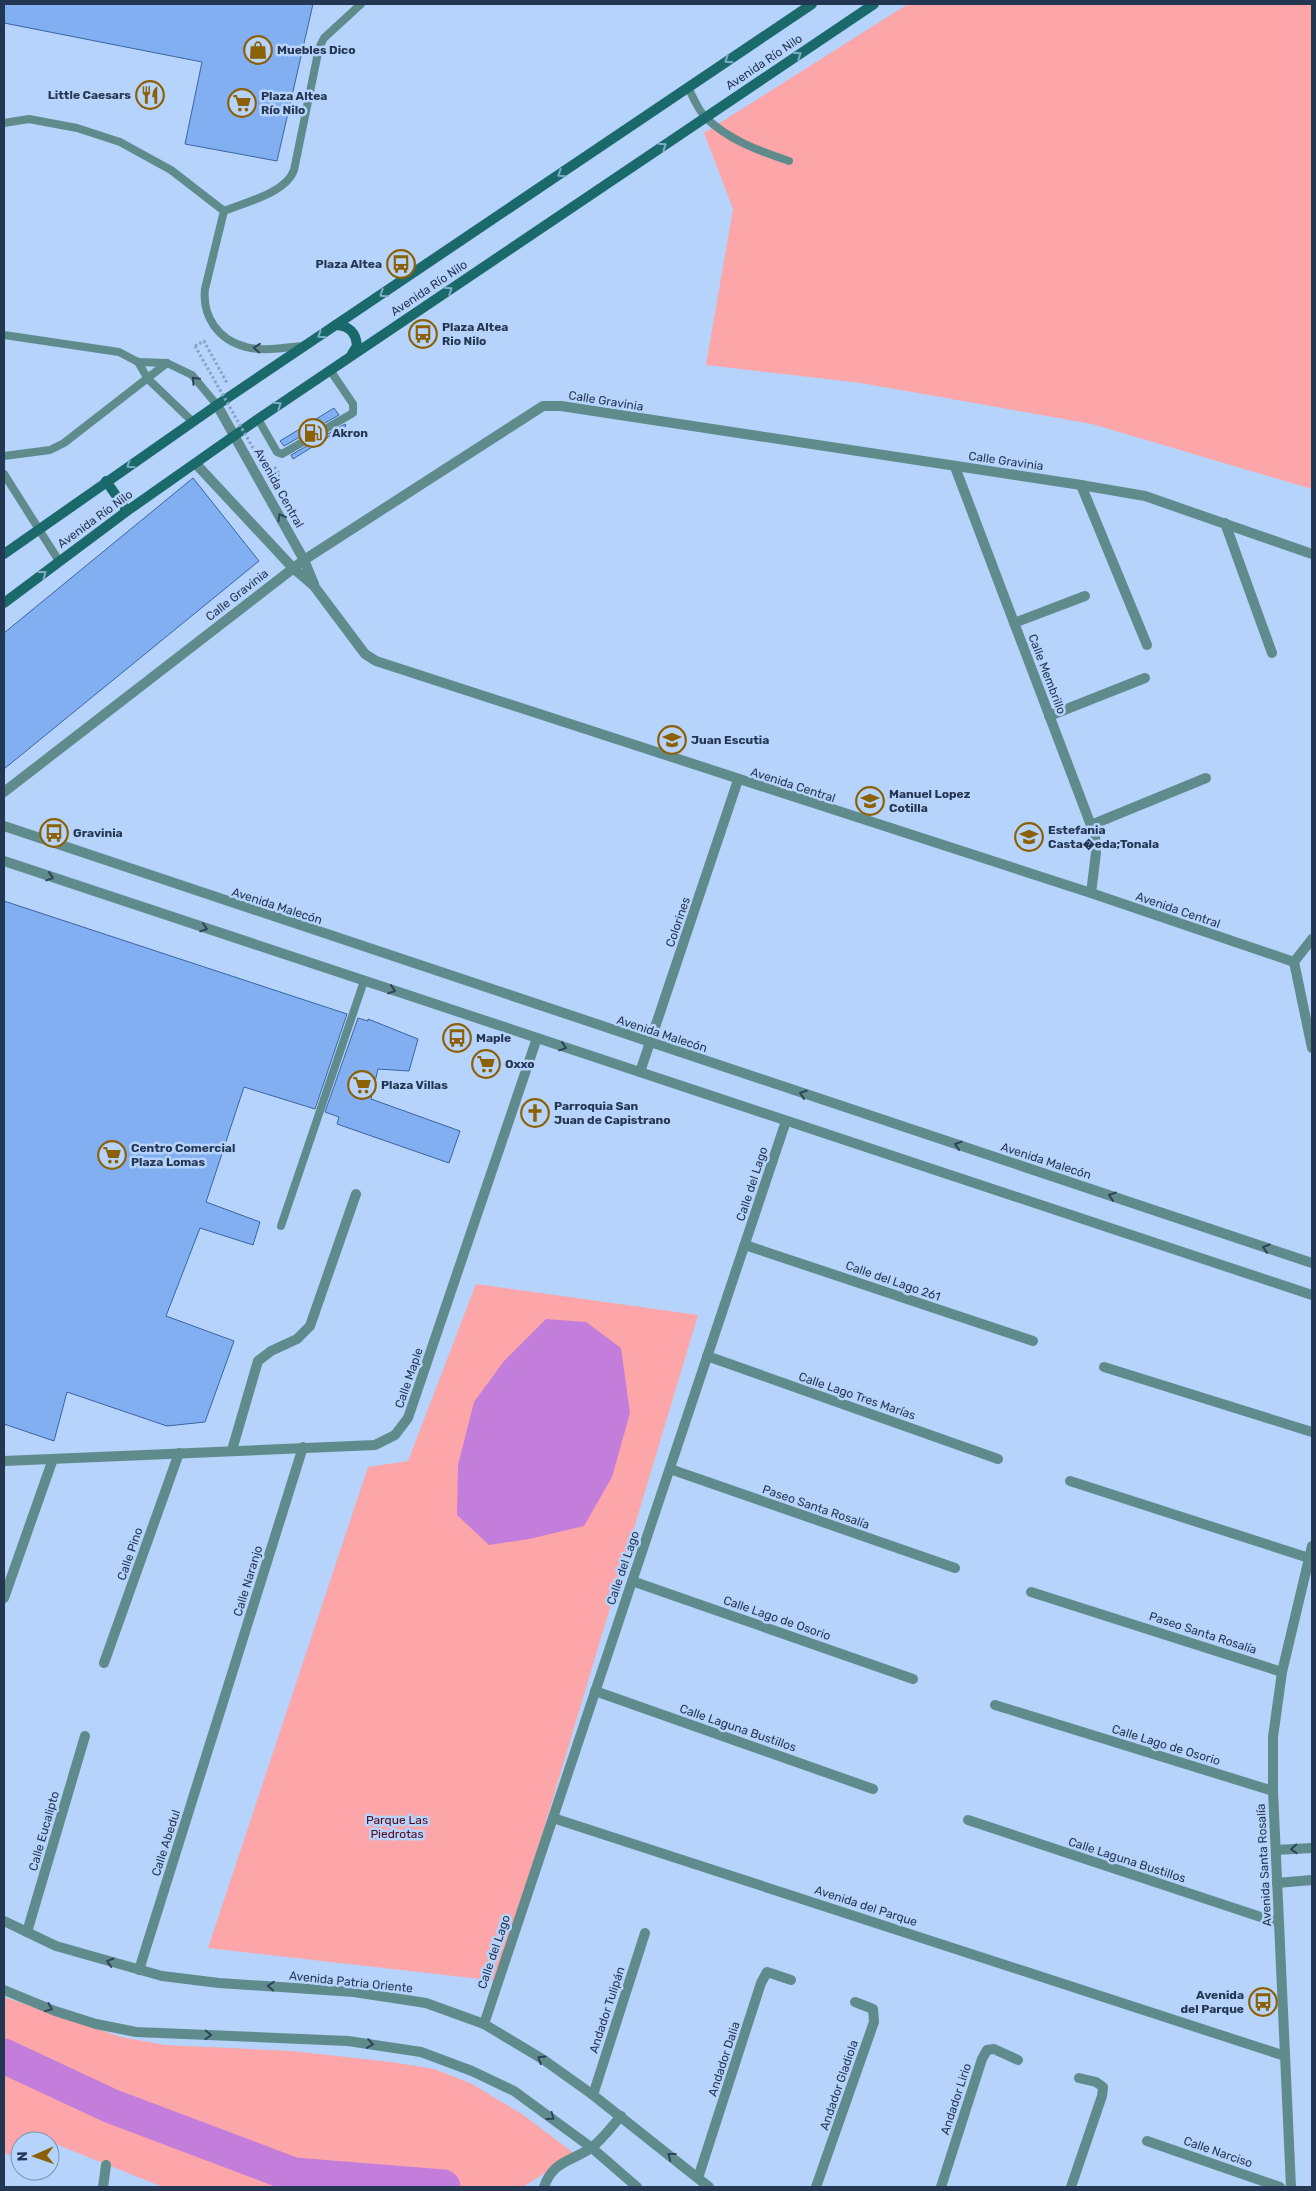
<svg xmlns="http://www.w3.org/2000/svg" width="1316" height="2191" viewBox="0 0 1316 2191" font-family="Rubik,sans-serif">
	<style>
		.green { fill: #fda6a9 }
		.water { fill: #c37edb }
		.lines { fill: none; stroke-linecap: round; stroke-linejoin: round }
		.river { stroke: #c37edb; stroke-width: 35 }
		.building { fill: #81aff1; stroke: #3a65a1 }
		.path { stroke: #88a2c6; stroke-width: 3; stroke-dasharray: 2.5 2.5; stroke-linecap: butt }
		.service { stroke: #5f8b8c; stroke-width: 8 }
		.minor { stroke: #5f8b8c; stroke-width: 10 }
		.tertiary { stroke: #5f8b8c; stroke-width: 10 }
		.secondary { stroke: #1a696b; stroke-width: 10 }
		.path-bridge { stroke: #88a2c6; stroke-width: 3; stroke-dasharray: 2.5 2.5; stroke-linecap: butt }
		.oneway { stroke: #7faec9 }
		.oneway2 { stroke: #2d445b }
		.labels { text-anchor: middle; stroke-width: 5; stroke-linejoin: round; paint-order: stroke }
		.poi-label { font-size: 12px; font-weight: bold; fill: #243752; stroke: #b6d3fb; text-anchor: start }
		.street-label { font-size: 12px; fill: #243752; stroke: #b6d3fb }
		.park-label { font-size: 12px; fill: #560818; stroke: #b6d3fb }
	</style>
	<rect width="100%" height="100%" fill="#b6d3fb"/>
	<g class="green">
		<path d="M 908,4 L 1312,4 L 1312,489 L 1092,424 L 861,383 L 706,365 L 733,209 L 704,133 Z"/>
		<path d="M 476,1284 L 698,1315 L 498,1981 L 208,1948 L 368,1467 L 408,1461 Z"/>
		<path d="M 4,1997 L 121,2037 L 165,2045 L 292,2051 L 391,2062 L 434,2069 L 470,2083 L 522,2114 L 575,2154 L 523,2187 L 163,2187 L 43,2139 L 42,2141 L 20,2141 L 20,2161 L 4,2152 Z"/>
	</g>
	<path class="water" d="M 546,1319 L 586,1322 L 621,1348 L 630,1413 L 612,1477 L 584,1526 L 529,1539 L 489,1545 L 457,1515 L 458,1465 L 474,1402 L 504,1361 Z"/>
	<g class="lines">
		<path class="river" d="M 4,2056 L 111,2106 L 294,2175 L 443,2187"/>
	</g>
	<g class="building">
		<path d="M 4,4 L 313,4 L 277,161 L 185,144 L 202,62 L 4,23 Z"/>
		<path d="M 334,408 L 339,415 L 284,446 L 280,441 Z"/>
		<path d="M 345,424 L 346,426 L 293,459 L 291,455 Z"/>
		<path d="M 193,478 L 259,561 L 4,769 L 4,633 Z"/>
		<path d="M 4,901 L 347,1014 L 315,1109 L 244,1087 L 206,1202 L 260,1222 L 253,1245 L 200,1228 L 166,1316 L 234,1341 L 205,1422 L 167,1426 L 67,1392 L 54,1441 L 4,1424 Z"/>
		<path d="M 358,1018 L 368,1021 L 368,1019 L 418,1039 L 409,1071 L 378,1069 L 371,1099 L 460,1131 L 449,1163 L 337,1124 L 339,1117 L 325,1112 Z"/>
	</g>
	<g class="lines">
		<g class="path">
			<path d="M 195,346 L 204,341 L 227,383"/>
			<path d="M 273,478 L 280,475 L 274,466"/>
		</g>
		<g class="service">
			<path d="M 688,87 C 693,97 698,110 706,118 C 729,140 759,151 789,161"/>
			<path d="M 4,123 L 29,119 L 77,128 L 120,142 L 171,170 L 224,211"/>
			<path d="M 224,211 C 246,202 286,193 294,170 L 319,48 L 324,38 L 361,4"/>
			<path d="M 224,211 L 205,289 C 202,316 218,340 246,347 C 264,352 285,347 304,346"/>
			<path d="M 4,335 L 119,352 L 138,362 L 167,363 L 192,375 L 217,405"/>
			<path d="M 138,362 L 148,379 L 193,422"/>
			<path d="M 258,419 L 277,452 L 282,454 L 353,413 L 353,404 L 330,370"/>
			<path d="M 4,456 L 50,450 L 64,443 L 167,363"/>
			<path d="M 4,474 L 59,561"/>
			<path d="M 281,1226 L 364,981"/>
		</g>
		<g class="minor">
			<path d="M 217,405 L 304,560 L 314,584"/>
			<path d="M 196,464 L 293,568 L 314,586 L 365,654 L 376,661 L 1091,893 L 1294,962"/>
			<path d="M 955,467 L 1095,836 L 1096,853 L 1091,893"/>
			<path d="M 1081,485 L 1147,645"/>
			<path d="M 1225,523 L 1272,653"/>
			<path d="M 1014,623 L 1085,596"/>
			<path d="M 1049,716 L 1145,678"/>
			<path d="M 4,792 L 304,560 L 543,406 L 561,406 L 1081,485 L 1145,496 L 1312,554"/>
			<path d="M 1091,825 L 1206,778"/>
			<path d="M 1312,939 L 1294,962 L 1312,1048"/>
			<path d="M 640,1072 L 738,780"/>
			<path d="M 745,1245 L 1033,1341"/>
			<path d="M 707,1356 L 998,1459"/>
			<path d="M 1104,1367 L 1312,1432"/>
			<path d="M 232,1450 L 258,1361 L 271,1351 L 297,1339 L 310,1326 L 356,1194"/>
			<path d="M 4,1461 L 375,1445 L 395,1435 L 408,1418 L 537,1038"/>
			<path d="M 670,1469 L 955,1568"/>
			<path d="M 1070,1481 L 1309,1558"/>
			<path d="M 632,1581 L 913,1679"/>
			<path d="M 1031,1592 L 1282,1672"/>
			<path d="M 4,1598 L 53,1459"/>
			<path d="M 104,1663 L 179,1453"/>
			<path d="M 595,1691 L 873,1789"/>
			<path d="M 995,1705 L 1273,1791"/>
			<path d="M 553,1818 L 1285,2056"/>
			<path d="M 968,1820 L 1279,1923"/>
			<path d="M 1276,1850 L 1312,1848"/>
			<path d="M 1277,1883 L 1312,1880"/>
			<path d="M 27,1932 L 85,1736"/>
			<path d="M 139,1970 L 303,1447"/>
			<path d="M 484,2024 L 786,1121"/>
			<path d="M 593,2095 L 645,1933"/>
			<path d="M 1147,2141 L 1280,2187"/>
			<path d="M 698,2178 L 761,1983 L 767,1972 L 791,1980"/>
			<path d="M 103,2187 L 106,2165"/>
			<path d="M 544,2187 C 553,2161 570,2162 591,2148 C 602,2140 612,2126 621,2116"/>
			<path d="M 816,2187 L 874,2022 L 873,2009 L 855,2002"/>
			<path d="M 941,2187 L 982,2059 L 987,2050 L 994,2049 L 1018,2060"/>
			<path d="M 1071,2187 L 1102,2096 L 1103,2087 L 1096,2082 L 1079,2078"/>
		</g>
		<g class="tertiary">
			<path d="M 4,826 L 1312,1263"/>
			<path d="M 4,861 L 1312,1295"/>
			<path d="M 4,1921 L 56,1946 L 162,1976 L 219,1983 L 354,1992 L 426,2003 L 484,2024 L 544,2060 L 593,2095 L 709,2187"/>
			<path d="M 4,1990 L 55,2011 L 96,2024 L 136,2032 L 348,2041 L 421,2052 L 472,2071 L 514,2091 L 592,2148 L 637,2187"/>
			<path d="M 1291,2187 L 1273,1791 L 1273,1737 L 1282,1672 L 1312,1546"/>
		</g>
		<g class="secondary">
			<path d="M 336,325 C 349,326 356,332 357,346 L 352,354"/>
			<path d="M 106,481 L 127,511"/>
			<path d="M 4,554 L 217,405 L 812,4"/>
			<path d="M 4,603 L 127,511 L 258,419 L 874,4"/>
		</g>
		<path class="path-bridge" d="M 195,346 L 253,448"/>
	</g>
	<defs><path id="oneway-chevron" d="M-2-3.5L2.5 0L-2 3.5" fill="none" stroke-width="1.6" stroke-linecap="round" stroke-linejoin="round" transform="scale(1.25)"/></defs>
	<g class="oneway">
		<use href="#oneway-chevron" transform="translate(798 55) rotate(-34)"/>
		<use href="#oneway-chevron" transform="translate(728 60) rotate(146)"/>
		<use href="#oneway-chevron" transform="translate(663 146) rotate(-35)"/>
		<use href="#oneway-chevron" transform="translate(561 174) rotate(146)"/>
		<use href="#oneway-chevron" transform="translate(449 290) rotate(-34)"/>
		<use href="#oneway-chevron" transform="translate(383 294) rotate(146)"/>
		<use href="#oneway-chevron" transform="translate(321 335) rotate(146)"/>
		<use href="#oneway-chevron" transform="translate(278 405) rotate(-34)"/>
		<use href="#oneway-chevron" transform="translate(130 465) rotate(146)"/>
		<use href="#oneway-chevron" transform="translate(43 574) rotate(-37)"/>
	</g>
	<g class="oneway2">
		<use href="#oneway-chevron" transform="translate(257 348) rotate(-176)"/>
		<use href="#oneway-chevron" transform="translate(195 380) rotate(-133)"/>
		<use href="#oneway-chevron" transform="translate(281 517) rotate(-119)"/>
		<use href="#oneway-chevron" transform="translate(50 877) rotate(18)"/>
		<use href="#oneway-chevron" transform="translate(204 928) rotate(18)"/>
		<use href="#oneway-chevron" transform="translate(392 990) rotate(18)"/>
		<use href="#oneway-chevron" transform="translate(563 1047) rotate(18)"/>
		<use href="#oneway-chevron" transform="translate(803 1094) rotate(-162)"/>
		<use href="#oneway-chevron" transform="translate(958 1145) rotate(-162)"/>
		<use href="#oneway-chevron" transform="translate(1112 1196) rotate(-162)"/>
		<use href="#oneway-chevron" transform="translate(1266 1248) rotate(-162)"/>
		<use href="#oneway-chevron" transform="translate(1294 1849) rotate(177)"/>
		<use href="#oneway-chevron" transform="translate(110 1962) rotate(-164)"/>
		<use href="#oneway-chevron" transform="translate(271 1986) rotate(-176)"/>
		<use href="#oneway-chevron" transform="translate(49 2008) rotate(22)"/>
		<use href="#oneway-chevron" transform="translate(208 2035) rotate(2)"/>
		<use href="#oneway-chevron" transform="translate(370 2044) rotate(9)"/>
		<use href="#oneway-chevron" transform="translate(541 2059) rotate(-148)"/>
		<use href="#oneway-chevron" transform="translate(551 2117) rotate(36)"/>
		<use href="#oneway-chevron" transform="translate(671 2156) rotate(-142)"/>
	</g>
	<defs>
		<symbol id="shop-ring" viewBox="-11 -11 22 22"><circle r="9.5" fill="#b6d3fb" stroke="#8c6004" stroke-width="1.5"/><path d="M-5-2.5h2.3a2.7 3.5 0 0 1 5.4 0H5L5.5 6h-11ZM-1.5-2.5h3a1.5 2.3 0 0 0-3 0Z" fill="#8c6004"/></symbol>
		<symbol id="restaurant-ring" viewBox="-11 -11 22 22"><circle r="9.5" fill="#b6d3fb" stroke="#8c6004" stroke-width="1.5"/><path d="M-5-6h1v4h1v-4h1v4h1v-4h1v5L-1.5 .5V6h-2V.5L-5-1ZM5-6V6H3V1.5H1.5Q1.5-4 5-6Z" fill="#8c6004"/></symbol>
		<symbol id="supermarket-ring" viewBox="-11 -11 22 22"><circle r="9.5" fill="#b6d3fb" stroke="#8c6004" stroke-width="1.5"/><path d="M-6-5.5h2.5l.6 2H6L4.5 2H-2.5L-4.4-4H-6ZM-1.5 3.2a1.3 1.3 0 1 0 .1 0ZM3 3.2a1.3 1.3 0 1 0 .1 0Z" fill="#8c6004"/></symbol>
		<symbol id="bus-ring" viewBox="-11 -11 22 22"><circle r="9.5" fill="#b6d3fb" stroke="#8c6004" stroke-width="1.5"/><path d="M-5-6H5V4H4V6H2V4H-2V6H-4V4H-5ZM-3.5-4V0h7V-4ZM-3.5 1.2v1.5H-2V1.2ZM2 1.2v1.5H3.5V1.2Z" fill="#8c6004"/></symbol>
		<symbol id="fuel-ring" viewBox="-11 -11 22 22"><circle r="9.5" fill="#b6d3fb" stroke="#8c6004" stroke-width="1.5"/><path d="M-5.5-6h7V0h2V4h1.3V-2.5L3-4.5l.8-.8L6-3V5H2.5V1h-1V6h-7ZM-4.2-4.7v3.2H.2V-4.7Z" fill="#8c6004"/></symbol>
		<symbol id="school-ring" viewBox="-11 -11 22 22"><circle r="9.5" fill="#b6d3fb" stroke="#8c6004" stroke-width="1.5"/><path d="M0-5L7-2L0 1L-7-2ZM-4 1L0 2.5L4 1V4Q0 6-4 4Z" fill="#8c6004"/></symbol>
		<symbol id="church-ring" viewBox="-11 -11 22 22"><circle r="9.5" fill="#b6d3fb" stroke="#8c6004" stroke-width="1.5"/><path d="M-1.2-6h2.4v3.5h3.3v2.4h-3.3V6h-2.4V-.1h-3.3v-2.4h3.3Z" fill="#8c6004"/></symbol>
	</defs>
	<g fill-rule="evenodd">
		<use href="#shop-ring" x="242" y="34" width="32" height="32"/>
		<use href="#restaurant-ring" x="134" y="79" width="32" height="32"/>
		<use href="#supermarket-ring" x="226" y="87" width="32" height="32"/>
		<use href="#bus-ring" x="385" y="248" width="32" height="32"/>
		<use href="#bus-ring" x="407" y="318" width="32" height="32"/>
		<use href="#fuel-ring" x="297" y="417" width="32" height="32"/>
		<use href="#school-ring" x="656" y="724" width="32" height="32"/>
		<use href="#school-ring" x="854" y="785" width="32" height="32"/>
		<use href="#bus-ring" x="38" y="817" width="32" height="32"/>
		<use href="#school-ring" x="1013" y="821" width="32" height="32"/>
		<use href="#bus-ring" x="441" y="1022" width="32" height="32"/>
		<use href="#supermarket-ring" x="470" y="1048" width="32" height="32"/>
		<use href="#supermarket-ring" x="346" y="1069" width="32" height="32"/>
		<use href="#church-ring" x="519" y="1097" width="32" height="32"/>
		<use href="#supermarket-ring" x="96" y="1139" width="32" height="32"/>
		<use href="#bus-ring" x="1247" y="1986" width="32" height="32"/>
	</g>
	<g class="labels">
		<g class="poi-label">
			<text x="277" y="54">Muebles Dico</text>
			<text x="131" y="99" text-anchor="end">Little Caesars</text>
			<text x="261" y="100">Plaza Altea<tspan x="261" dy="14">Río Nilo</tspan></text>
			<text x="382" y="268" text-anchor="end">Plaza Altea</text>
			<text x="442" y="331">Plaza Altea<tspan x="442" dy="14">Rio Nilo</tspan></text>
			<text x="332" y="437">Akron</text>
			<text x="691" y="744">Juan Escutia</text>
			<text x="889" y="798">Manuel Lopez<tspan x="889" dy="14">Cotilla</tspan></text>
			<text x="1048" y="834">Estefania<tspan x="1048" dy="14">Casta�eda;Tonala</tspan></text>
			<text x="73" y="837">Gravinia</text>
			<text x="476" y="1042">Maple</text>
			<text x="505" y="1068">Oxxo</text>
			<text x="381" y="1089">Plaza Villas</text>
			<text x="554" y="1110">Parroquia San<tspan x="554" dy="14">Juan de Capistrano</tspan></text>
			<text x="131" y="1152">Centro Comercial<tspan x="131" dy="14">Plaza Lomas</tspan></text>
			<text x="1244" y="1999" text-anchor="end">Avenida<tspan x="1244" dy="14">del Parque</tspan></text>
		</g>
		<g class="street-label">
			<text transform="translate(764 62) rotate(-34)" y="4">Avenida Río Nilo</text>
			<text transform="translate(429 288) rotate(-34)" y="4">Avenida Río Nilo</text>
			<text transform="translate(606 401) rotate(9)" y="4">Calle Gravinia</text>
			<text transform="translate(1006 461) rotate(8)" y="4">Calle Gravinia</text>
			<text transform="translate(279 488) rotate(61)" y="4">Avenida Central</text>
			<text transform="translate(95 519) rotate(-36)" y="4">Avenida Río Nilo</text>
			<text transform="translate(237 595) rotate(-38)" y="4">Calle Gravinia</text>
			<text transform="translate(1047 674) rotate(69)" y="4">Calle Membrillo</text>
			<text transform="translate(793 785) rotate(18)" y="4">Avenida Central</text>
			<text transform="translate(277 906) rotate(18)" y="4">Avenida Malecón</text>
			<text transform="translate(1178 910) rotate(19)" y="4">Avenida Central</text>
			<text transform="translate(678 922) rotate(-71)" y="4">Colorines</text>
			<text transform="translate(662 1034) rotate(18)" y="4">Avenida Malecón</text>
			<text transform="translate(1046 1161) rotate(18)" y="4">Avenida Malecón</text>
			<text transform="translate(752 1184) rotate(-72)" y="4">Calle del Lago</text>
			<text transform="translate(893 1281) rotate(19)" y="4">Calle del Lago 261</text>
			<text transform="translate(409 1378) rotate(-71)" y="4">Calle Maple</text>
			<text transform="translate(857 1396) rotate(19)" y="4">Calle Lago Tres Marías</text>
			<text transform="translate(816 1507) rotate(19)" y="4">Paseo Santa Rosalía</text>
			<text transform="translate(130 1554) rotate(-71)" y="4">Calle Pino</text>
			<text transform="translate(623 1568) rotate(-71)" y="4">Calle del Lago</text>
			<text transform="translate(248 1581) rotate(-73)" y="4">Calle Naranjo</text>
			<text transform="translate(777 1618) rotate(19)" y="4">Calle Lago de Osorio</text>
			<text transform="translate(1203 1633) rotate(18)" y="4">Paseo Santa Rosalía</text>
			<text transform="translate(738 1728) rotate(19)" y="4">Calle Laguna Bustillos</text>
			<text transform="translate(1166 1745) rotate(17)" y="4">Calle Lago de Osorio</text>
			<text transform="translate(44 1831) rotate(-74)" y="4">Calle Eucalipto</text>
			<text transform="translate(166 1843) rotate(-72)" y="4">Calle Abedul</text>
			<text transform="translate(1127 1860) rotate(18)" y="4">Calle Laguna Bustillos</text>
			<text transform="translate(1264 1865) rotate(-93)" y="4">Avenida Santa Rosalía</text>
			<text transform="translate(866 1906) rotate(18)" y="4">Avenida del Parque</text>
			<text transform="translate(494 1952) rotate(-71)" y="4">Calle del Lago</text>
			<text transform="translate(351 1982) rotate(6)" y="4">Avenida Patria Oriente</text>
			<text transform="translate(607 2010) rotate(-72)" y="4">Andador Tulipán</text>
			<text transform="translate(724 2059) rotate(-72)" y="4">Andador Dalia</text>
			<text transform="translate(839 2085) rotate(-71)" y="4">Andador Gladiola</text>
			<text transform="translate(956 2099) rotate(-72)" y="4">Andador Lirio</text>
			<text transform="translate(1218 2152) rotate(19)" y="4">Calle Narciso</text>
		</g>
		<g class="park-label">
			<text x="397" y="1824">Parque Las<tspan x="397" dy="14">Piedrotas</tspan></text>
		</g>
	</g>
	<rect width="1316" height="2191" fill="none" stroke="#243752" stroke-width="10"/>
	<g transform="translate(35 2156) rotate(268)"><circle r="24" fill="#b6d3fb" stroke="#7c95b7"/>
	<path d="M0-4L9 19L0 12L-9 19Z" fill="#8c6004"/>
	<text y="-8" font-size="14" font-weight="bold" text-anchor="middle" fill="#243752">N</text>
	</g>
</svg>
